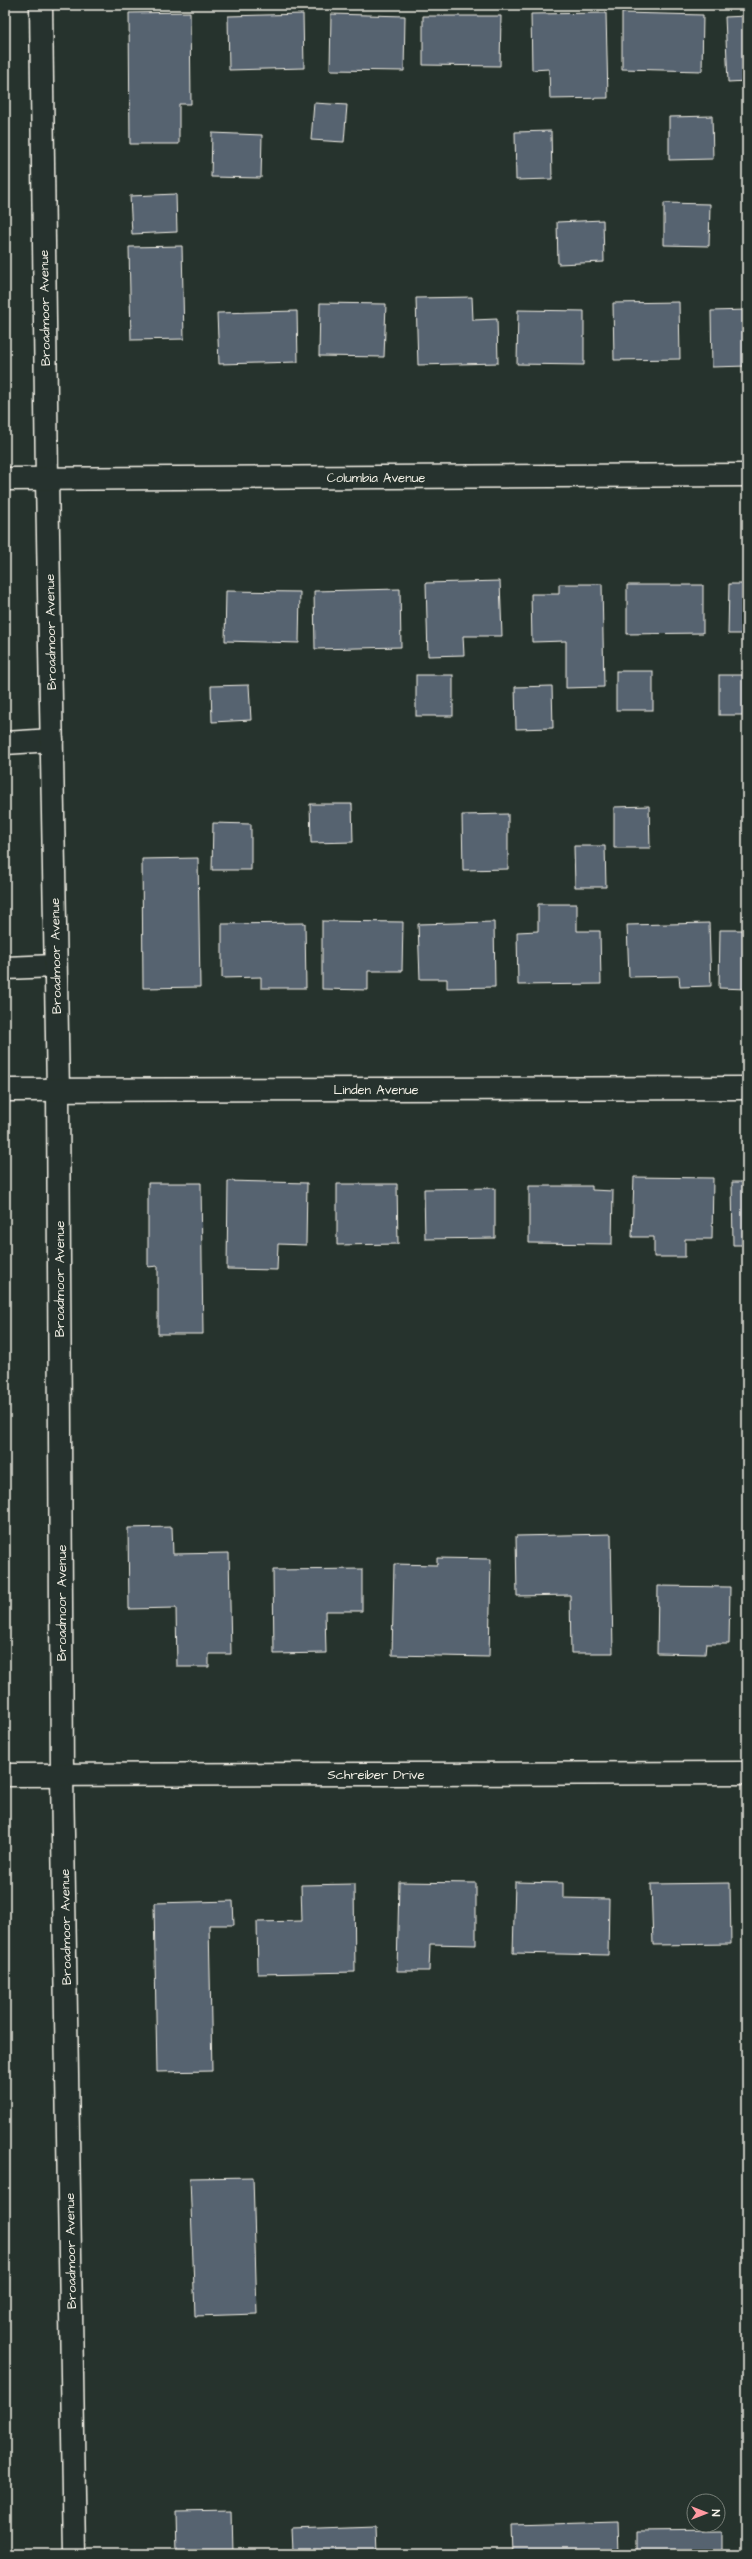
<svg xmlns="http://www.w3.org/2000/svg" width="752" height="2559" viewBox="0 0 752 2559" font-family="'Architects Daughter',sans-serif">
	<style>
		.building { fill: #566370; stroke: #f4f1e8 }
		.lines { fill: none; stroke-linecap: round; stroke-linejoin: round }
		.service-casing { stroke: #f4f1e8; stroke-width: 25 }
		.minor-casing { stroke: #f4f1e8; stroke-width: 25 }
		.tertiary-casing { stroke: #f4f1e8; stroke-width: 25 }
		.service { stroke: #26332d; stroke-width: 22 }
		.minor { stroke: #26332d; stroke-width: 22 }
		.tertiary { stroke: #26332d; stroke-width: 22 }
		.labels { text-anchor: middle; stroke-width: 3; stroke-linejoin: round; paint-order: stroke }
		.street-label { font-size: 13px; fill: #f4f1e8; stroke: #26332d }
	</style>
	<rect width="100%" height="100%" fill="#26332d"/>
	<filter id="ink" filterUnits="userSpaceOnUse"><feTurbulence type="fractalNoise" baseFrequency=".025" numOctaves="2"/><feDisplacementMap in="SourceGraphic" scale="8" xChannelSelector="R" yChannelSelector="G"/><feConvolveMatrix kernelMatrix="1 2 1 2 8 2 1 2 1" color-interpolation-filters="sRGB"/></filter>
	<g filter="url(#ink)">
		<g class="building">
			<path d="M 190,12 L 191,104 L 179,104 L 179,144 L 130,144 L 129,13 Z"/>
			<path d="M 606,13 L 608,98 L 550,99 L 549,69 L 532,70 L 531,14 Z"/>
			<path d="M 622,13 L 703,15 L 702,71 L 622,69 Z"/>
			<path d="M 303,14 L 304,68 L 229,70 L 228,16 Z"/>
			<path d="M 331,14 L 405,16 L 404,71 L 330,70 Z"/>
			<path d="M 423,16 L 501,16 L 500,66 L 423,65 Z"/>
			<path d="M 747,16 L 747,81 L 728,82 L 725,17 Z"/>
			<path d="M 314,103 L 347,105 L 344,142 L 311,140 Z"/>
			<path d="M 712,116 L 713,159 L 669,160 L 669,117 Z"/>
			<path d="M 551,131 L 552,179 L 516,180 L 515,132 Z"/>
			<path d="M 212,133 L 262,135 L 261,178 L 211,177 Z"/>
			<path d="M 176,194 L 177,232 L 132,234 L 130,196 Z"/>
			<path d="M 664,203 L 710,204 L 709,246 L 664,245 Z"/>
			<path d="M 603,220 L 604,262 L 558,264 L 557,222 Z"/>
			<path d="M 182,246 L 184,339 L 131,340 L 129,247 Z"/>
			<path d="M 472,297 L 473,320 L 497,319 L 498,363 L 418,365 L 416,298 Z"/>
			<path d="M 679,302 L 680,359 L 614,360 L 613,303 Z"/>
			<path d="M 320,303 L 386,304 L 384,357 L 319,356 Z"/>
			<path d="M 518,310 L 584,311 L 584,365 L 517,364 Z"/>
			<path d="M 747,310 L 747,366 L 712,367 L 711,311 Z"/>
			<path d="M 297,311 L 298,362 L 219,364 L 217,313 Z"/>
			<path d="M 500,581 L 502,636 L 463,636 L 464,655 L 428,656 L 426,583 Z"/>
			<path d="M 559,584 L 602,584 L 604,687 L 566,688 L 566,641 L 532,642 L 531,594 L 559,594 Z"/>
			<path d="M 729,584 L 747,584 L 747,634 L 728,634 Z"/>
			<path d="M 627,585 L 703,585 L 703,633 L 627,634 Z"/>
			<path d="M 400,589 L 401,647 L 315,649 L 314,591 Z"/>
			<path d="M 226,591 L 300,592 L 299,643 L 225,641 Z"/>
			<rect x="616" y="671" width="37" height="39"/>
			<rect x="416" y="675" width="37" height="41"/>
			<rect x="719" y="675" width="28" height="40"/>
			<path d="M 249,685 L 251,720 L 212,722 L 211,686 Z"/>
			<path d="M 552,686 L 553,728 L 516,729 L 515,687 Z"/>
			<path d="M 310,804 L 352,804 L 353,842 L 311,843 Z"/>
			<path d="M 649,806 L 650,848 L 614,848 L 614,807 Z"/>
			<path d="M 508,814 L 508,869 L 463,870 L 462,815 Z"/>
			<path d="M 213,823 L 251,824 L 251,870 L 212,870 Z"/>
			<path d="M 574,846 L 605,846 L 606,887 L 575,887 Z"/>
			<path d="M 198,858 L 200,987 L 143,988 L 142,859 Z"/>
			<path d="M 538,904 L 577,904 L 577,931 L 600,931 L 601,984 L 518,985 L 517,932 L 538,931 Z"/>
			<path d="M 322,921 L 403,922 L 402,971 L 368,971 L 368,990 L 322,989 Z"/>
			<path d="M 494,922 L 495,987 L 447,988 L 447,979 L 420,979 L 418,924 Z"/>
			<path d="M 305,923 L 306,988 L 261,988 L 261,977 L 222,978 L 222,924 Z"/>
			<path d="M 709,923 L 711,986 L 680,987 L 679,976 L 629,977 L 627,925 Z"/>
			<path d="M 720,930 L 747,930 L 747,989 L 719,988 Z"/>
			<path d="M 634,1177 L 713,1178 L 712,1239 L 685,1239 L 685,1257 L 654,1257 L 654,1237 L 632,1237 Z"/>
			<path d="M 228,1181 L 307,1183 L 306,1245 L 278,1244 L 277,1270 L 227,1269 Z"/>
			<path d="M 732,1182 L 747,1182 L 747,1245 L 733,1245 Z"/>
			<path d="M 148,1183 L 201,1183 L 203,1334 L 158,1334 L 158,1266 L 148,1267 Z"/>
			<path d="M 337,1184 L 397,1184 L 398,1244 L 337,1245 Z"/>
			<path d="M 529,1186 L 592,1186 L 592,1190 L 613,1191 L 612,1244 L 529,1243 Z"/>
			<path d="M 495,1188 L 495,1238 L 425,1239 L 424,1189 Z"/>
			<path d="M 172,1527 L 173,1554 L 229,1553 L 231,1654 L 209,1654 L 209,1667 L 177,1667 L 176,1608 L 129,1609 L 128,1528 Z"/>
			<path d="M 611,1534 L 613,1653 L 571,1653 L 570,1595 L 517,1596 L 516,1536 Z"/>
			<path d="M 437,1558 L 491,1559 L 489,1657 L 392,1655 L 394,1564 L 437,1565 Z"/>
			<path d="M 362,1569 L 362,1611 L 325,1611 L 326,1653 L 274,1654 L 273,1570 Z"/>
			<path d="M 658,1586 L 730,1587 L 729,1644 L 706,1644 L 705,1654 L 657,1653 Z"/>
			<path d="M 399,1882 L 476,1883 L 476,1945 L 430,1944 L 429,1971 L 397,1971 Z"/>
			<path d="M 515,1882 L 563,1883 L 563,1898 L 609,1899 L 608,1955 L 513,1953 Z"/>
			<path d="M 730,1883 L 731,1944 L 653,1945 L 651,1884 Z"/>
			<path d="M 354,1884 L 355,1972 L 258,1974 L 257,1922 L 302,1921 L 301,1885 Z"/>
			<path d="M 233,1901 L 234,1925 L 209,1925 L 212,2071 L 157,2072 L 154,1903 Z"/>
			<path d="M 253,2177 L 257,2314 L 195,2316 L 190,2178 Z"/>
			<path d="M 232,2510 L 233,2554 L 177,2554 L 176,2511 Z"/>
			<path d="M 618,2522 L 619,2554 L 513,2554 L 512,2525 Z"/>
			<path d="M 376,2526 L 377,2554 L 257,2554 L 257,2552 L 292,2551 L 291,2529 Z"/>
			<path d="M 722,2530 L 722,2554 L 637,2554 L 637,2531 Z"/>
		</g>
		<g class="lines">
			<defs>
				<g id="service">
					<path d="M 5,743 L 52,740"/>
					<path d="M 5,968 L 55,966"/>
				</g>
				<g id="minor">
					<path d="M 47,479 L 58,1091 L 62,1775 L 75,2554"/>
					<path d="M 5,1090 L 747,1088"/>
					<path d="M 5,1775 L 747,1773"/>
				</g>
				<g id="tertiary">
					<path d="M 41,5 L 47,479"/>
					<path d="M 5,479 L 747,475"/>
				</g>
			</defs>
			<use href="#service" class="service-casing"/>
			<use href="#minor" class="minor-casing"/>
			<use href="#tertiary" class="tertiary-casing"/>
			<use href="#service" class="service"/>
			<use href="#minor" class="minor"/>
			<use href="#tertiary" class="tertiary"/>
		</g>
	</g>
	<g class="labels">
		<g class="street-label">
			<text transform="translate(44 308) rotate(-91)" y="5">Broadmoor Avenue</text>
			<text x="376" y="482">Columbia Avenue</text>
			<text transform="translate(50 632) rotate(-91)" y="5">Broadmoor Avenue</text>
			<text transform="translate(55 956) rotate(-91)" y="5">Broadmoor Avenue</text>
			<text x="376" y="1094">Linden Avenue</text>
			<text transform="translate(59 1279) rotate(-90)" y="5">Broadmoor Avenue</text>
			<text transform="translate(61 1603) rotate(-90)" y="5">Broadmoor Avenue</text>
			<text x="376" y="1779">Schreiber Drive</text>
			<text transform="translate(65 1927) rotate(-91)" y="5">Broadmoor Avenue</text>
			<text transform="translate(70 2251) rotate(-91)" y="5">Broadmoor Avenue</text>
		</g>
	</g>
	<rect width="752" height="2559" fill="none" stroke="#26332d" stroke-width="20"/>
	<rect x="10" y="10" width="732" height="2539" fill="none" stroke="#f4f1e8" stroke-width="1.5" filter="url(#ink)"/>
	<g transform="translate(706 2513) rotate(90)"><circle r="19" fill="#26332d" stroke="#787f78"/>
	<path d="M0-3L7 15L0 10L-7 15Z" fill="#ff9aa2"/>
	<text y="-6" font-size="11" font-weight="bold" text-anchor="middle" fill="#f4f1e8">N</text>
	</g>
</svg>
